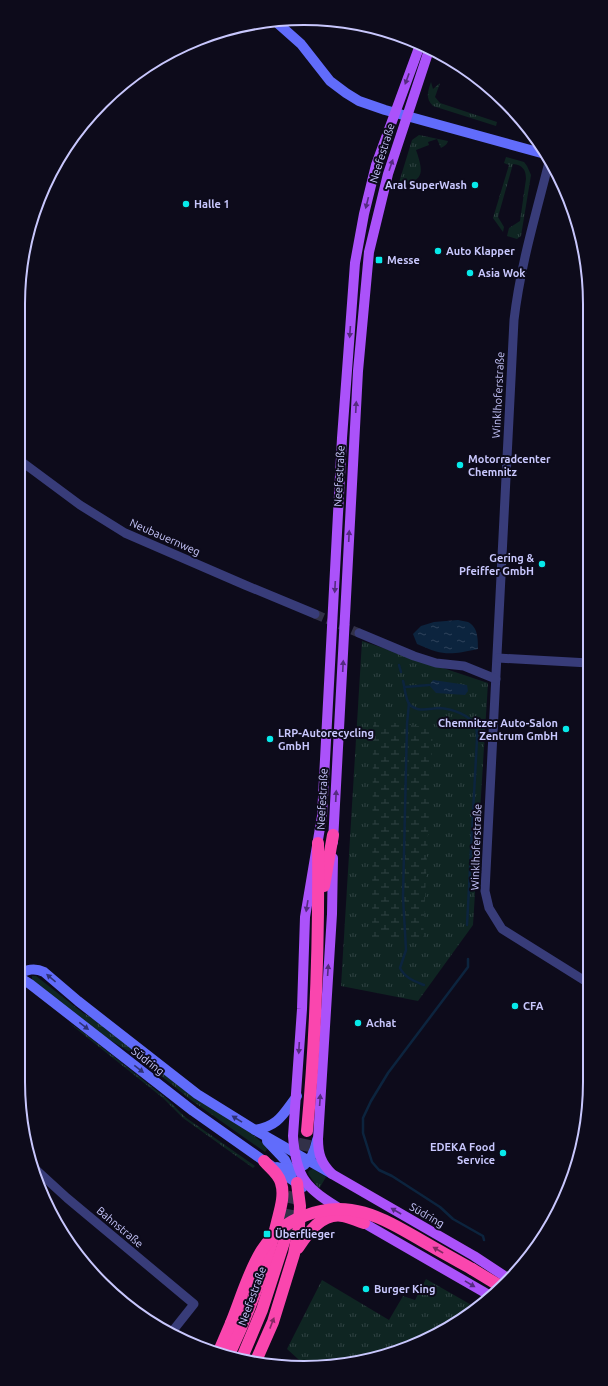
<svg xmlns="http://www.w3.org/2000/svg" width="608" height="1386" viewBox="0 0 608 1386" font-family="Ubuntu,sans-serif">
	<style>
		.grass { fill: url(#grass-tufts) }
		.wetland { fill: url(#wetland-marsh) }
		.water { fill: url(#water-ripples) }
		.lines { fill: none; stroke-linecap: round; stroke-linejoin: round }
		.stream { stroke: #0c243e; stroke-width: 2.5 }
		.street-tunnel { stroke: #323148; stroke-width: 9; stroke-dasharray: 9 4.5; stroke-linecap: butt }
		.highway-tunnel { stroke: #323148; stroke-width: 12; stroke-dasharray: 12 6; stroke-linecap: butt }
		.street { stroke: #383c79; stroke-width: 9 }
		.secondary { stroke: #616cfb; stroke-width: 10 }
		.primary { stroke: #ab52fa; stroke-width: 10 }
		.highway { stroke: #fa46ae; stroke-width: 12 }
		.highway-bridge { stroke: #fa46ae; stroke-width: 12 }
		.oneway { fill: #542b7f }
		.oneway2 { fill: #2f3275 }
		.oneway3 { fill: #842864 }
		.poi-dot { fill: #07eaea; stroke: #0d0b1b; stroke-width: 1.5 }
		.labels { text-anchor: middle; stroke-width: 4; stroke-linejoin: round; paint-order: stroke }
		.street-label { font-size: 11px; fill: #c8c7fd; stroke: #0d0b1b }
		.poi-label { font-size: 11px; font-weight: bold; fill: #c8c7fd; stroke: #0d0b1b; text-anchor: start }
		.rim { fill: none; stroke: #c8c7fd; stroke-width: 2 }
	</style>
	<defs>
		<pattern id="grass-tufts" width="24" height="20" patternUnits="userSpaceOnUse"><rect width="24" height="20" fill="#0f2522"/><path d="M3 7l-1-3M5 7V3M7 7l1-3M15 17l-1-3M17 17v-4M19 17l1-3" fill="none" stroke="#304343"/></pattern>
		<pattern id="wetland-marsh" width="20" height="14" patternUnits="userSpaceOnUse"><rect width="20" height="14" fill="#0f2522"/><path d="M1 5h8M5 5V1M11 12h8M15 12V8" fill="none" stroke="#304343"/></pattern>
		<pattern id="water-ripples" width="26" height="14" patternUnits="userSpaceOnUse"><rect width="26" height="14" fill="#0c243e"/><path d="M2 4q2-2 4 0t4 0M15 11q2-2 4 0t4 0" fill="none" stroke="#2e425b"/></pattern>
	</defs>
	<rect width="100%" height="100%" fill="#0d0b1b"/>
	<g class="grass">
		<path d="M 431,82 L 433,89 L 440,83 L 435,97 L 440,103 L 497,122 L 496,126 L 433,106 C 425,98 428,91 431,82 Z"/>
		<path d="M 419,135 L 448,141 C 447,145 444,146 441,148 L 437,139 L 428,142 L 429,145 L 416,150 C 425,176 423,179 397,189 L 412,140 Z"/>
		<path d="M 506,157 L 524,162 L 527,166 L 531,175 L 521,236 L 517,239 L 507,236 L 509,228 L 520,221 L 526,179 C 526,169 522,165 513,164 L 498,217 L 504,227 L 503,232 L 493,218 L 509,165 L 504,163 Z"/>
		<path d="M 362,641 L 488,683 L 473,925 L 418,1001 L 341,986 Z"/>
		<path d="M 32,976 L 36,976 L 83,1013 L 96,1020 L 250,1132 L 268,1148 L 265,1152 L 191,1100 L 135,1055 L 105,1037 L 32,980 Z"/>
		<path d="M 69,1023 L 83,1032 L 166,1098 L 185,1117 L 255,1166 L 253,1168 L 183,1118 L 163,1098 Z"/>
		<path d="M 313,1169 L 326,1177 L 319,1189 L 309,1175 L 308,1172 L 310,1170 Z"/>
		<path d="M 426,1279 L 475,1307 L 447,1330 L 360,1363 L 308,1368 L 287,1349 L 322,1280 L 389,1320 L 403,1296 L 415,1300 Z"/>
	</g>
	<path class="wetland" d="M 373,720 L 433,728 L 423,940 L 372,938 Z"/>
	<g class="water">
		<path d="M 458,620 C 461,621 465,621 468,622 C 478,627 478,639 478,649 C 449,655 444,656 417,644 L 413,634 L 421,626 L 434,622 Z"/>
		<path d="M 433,680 L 467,685 L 468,691 L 465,695 L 436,693 L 429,685 Z"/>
	</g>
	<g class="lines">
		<g class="stream">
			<path d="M 399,665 L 401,672"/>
			<path d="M 403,681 C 405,687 405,700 410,705 C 419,713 430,708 440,708 C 452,709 471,715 476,727 C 477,730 477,735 477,739 L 467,925"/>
			<path d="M 405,687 L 429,685"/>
			<path d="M 409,703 L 407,724 L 403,897 L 406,950 L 400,968 C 405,978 414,981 424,985"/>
			<path d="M 468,959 L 468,967 L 388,1073 L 371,1101 L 363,1118 L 363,1133 L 372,1162 L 379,1170 L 392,1176 L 440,1207 L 453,1219 L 483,1236 L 484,1240"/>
			<path d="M 476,1306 L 476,1304"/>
		</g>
		<path class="street-tunnel" d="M 315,614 L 359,633"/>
		<path class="highway-tunnel" d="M 285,1239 L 307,1131"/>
		<g class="street">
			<path d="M 549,162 C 536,214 520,267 514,320 L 485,891 L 489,908 L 502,929 L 590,984"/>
			<path d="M 18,459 L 80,505 L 125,533 L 245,585 L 315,614"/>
			<path d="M 359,633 L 414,656 L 436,663 L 464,666 L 496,679"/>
			<path d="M 498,658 L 589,663"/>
			<path d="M 32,1166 L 67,1198 L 194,1304 L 171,1333"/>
		</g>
		<g class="secondary">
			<path d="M 274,20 L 301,44 L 330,81 L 346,93 L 359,101 L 385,110 L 545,154"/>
			<path d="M 18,974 C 27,970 34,967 44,972 L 78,1001 L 197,1094 L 255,1130 L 332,1174"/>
			<path d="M 18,979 L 22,979 L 30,984 L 193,1111 L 264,1161 L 303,1187"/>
			<path d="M 255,1130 C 279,1126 283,1114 297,1096"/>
			<path d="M 267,1141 L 285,1160 L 292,1174"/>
			<path d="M 277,1167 C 302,1174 312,1163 317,1140"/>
		</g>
		<g class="primary">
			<path d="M 333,842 L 358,371 L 369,252 L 388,174 L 429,50"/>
			<path d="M 333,858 L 332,914 L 318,1139 C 318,1154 321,1163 332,1174 L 474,1256 L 509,1279"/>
			<path d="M 342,1210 C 306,1188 296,1179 293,1136 L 302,1009 L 305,917 L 322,816 L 342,438 L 355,263 L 364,214 L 376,165 L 420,45"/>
			<path d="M 357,1219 L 489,1295"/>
		</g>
		<g class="highway">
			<path d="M 324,886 L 333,835"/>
			<path d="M 307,1131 C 316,1035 319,939 318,843"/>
			<path d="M 298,1248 C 308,1233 322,1212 343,1216 C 350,1217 357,1221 364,1223"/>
			<path d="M 472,1269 L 500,1286"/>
			<path d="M 219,1351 L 231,1323"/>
			<path d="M 229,1355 C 249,1312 266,1269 277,1222 C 280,1210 285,1195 281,1183 C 279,1174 270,1168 264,1161"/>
			<path d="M 241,1360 L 262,1310 L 285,1239"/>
			<path d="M 255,1363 L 273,1322 L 294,1254 L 299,1226 L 300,1206 L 297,1183"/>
		</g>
		<path class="highway-bridge" d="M 231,1323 C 241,1299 248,1272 262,1250 C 272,1235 287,1222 304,1216 C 348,1198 381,1217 419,1239 C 436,1249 454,1259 472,1269"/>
	</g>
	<defs><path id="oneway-solid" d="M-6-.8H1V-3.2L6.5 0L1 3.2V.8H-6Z"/></defs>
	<g class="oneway">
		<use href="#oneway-solid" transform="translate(407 79) rotate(110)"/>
		<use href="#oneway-solid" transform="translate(391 165) rotate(-71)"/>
		<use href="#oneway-solid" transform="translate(367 203) rotate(104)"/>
		<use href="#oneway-solid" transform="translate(350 332) rotate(94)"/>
		<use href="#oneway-solid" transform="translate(356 407) rotate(-87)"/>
		<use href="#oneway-solid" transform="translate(349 536) rotate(-87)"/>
		<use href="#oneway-solid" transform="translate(335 587) rotate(93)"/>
		<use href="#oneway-solid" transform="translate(343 666) rotate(-87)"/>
		<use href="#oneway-solid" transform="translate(336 796) rotate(-87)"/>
		<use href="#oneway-solid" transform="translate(307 906) rotate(99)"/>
		<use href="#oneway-solid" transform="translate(328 970) rotate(-86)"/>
		<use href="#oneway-solid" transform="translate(299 1048) rotate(93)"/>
		<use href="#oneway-solid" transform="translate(320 1100) rotate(-86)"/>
		<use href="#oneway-solid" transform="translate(396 1211) rotate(-150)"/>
		<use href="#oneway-solid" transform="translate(470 1284) rotate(31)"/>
	</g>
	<g class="oneway2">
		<use href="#oneway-solid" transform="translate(51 978) rotate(-140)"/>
		<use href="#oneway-solid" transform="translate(84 1026) rotate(38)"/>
		<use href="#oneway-solid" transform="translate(139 1069) rotate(38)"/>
		<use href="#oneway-solid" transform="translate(237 1119) rotate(-148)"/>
	</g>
	<g class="oneway3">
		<use href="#oneway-solid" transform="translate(438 1250) rotate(-150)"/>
		<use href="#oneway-solid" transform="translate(272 1323) rotate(-69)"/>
	</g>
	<g class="poi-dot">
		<circle cx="475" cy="185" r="4"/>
		<circle cx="186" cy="204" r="4"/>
		<circle cx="438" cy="251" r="4"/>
		<rect x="375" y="256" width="8" height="8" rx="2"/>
		<circle cx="470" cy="273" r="4"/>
		<circle cx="460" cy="465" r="4"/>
		<circle cx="542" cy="564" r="4"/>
		<circle cx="566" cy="729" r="4"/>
		<circle cx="270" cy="739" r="4"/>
		<circle cx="515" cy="1006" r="4"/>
		<circle cx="358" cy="1023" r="4"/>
		<circle cx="503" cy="1153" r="4"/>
		<rect x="263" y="1230" width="8" height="8" rx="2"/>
		<circle cx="366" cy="1289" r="4"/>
	</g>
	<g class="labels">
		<g class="street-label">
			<text transform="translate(382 153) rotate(-73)" y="4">Neefestraße</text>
			<text transform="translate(498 395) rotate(-87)" y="4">Winklhoferstraße</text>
			<text transform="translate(339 476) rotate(-87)" y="4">Neefestraße</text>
			<text transform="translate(165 537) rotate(24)" y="4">Neubauernweg</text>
			<text transform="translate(322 799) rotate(-87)" y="4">Neefestraße</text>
			<text transform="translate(476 847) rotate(-88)" y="4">Winklhoferstraße</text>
			<text transform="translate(148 1061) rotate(38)" y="4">Südring</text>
			<text transform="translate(427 1215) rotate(30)" y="4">Südring</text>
			<text transform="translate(120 1227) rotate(40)" y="4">Bahnstraße</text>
			<text transform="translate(252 1296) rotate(-70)" y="4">Neefestraße</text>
		</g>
		<g class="poi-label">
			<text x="467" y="189" text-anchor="end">Aral SuperWash</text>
			<text x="194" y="208">Halle 1</text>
			<text x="446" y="255">Auto Klapper</text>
			<text x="387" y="264">Messe</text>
			<text x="478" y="277">Asia Wok</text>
			<text x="468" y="463">Motorradcenter<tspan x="468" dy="13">Chemnitz</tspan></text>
			<text x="534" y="562" text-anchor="end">Gering &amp;<tspan x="534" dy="13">Pfeiffer GmbH</tspan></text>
			<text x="558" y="727" text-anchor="end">Chemnitzer Auto-Salon<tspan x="558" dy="13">Zentrum GmbH</tspan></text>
			<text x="278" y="737">LRP-Autorecycling<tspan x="278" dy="13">GmbH</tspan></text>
			<text x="523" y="1010">CFA</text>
			<text x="366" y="1027">Achat</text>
			<text x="495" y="1151" text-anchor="end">EDEKA Food<tspan x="495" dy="13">Service</tspan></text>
			<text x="275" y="1238">Überflieger</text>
			<text x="374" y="1293">Burger King</text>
		</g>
	</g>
	<path d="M0 0H608V1386H0ZM304 25H304A279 279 0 0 1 583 304V1082A279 279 0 0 1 304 1361H304A279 279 0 0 1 25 1082V304A279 279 0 0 1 304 25Z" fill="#0d0b1b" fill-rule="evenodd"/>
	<path class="rim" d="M304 25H304A279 279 0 0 1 583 304V1082A279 279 0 0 1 304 1361H304A279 279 0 0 1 25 1082V304A279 279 0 0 1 304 25Z"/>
</svg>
